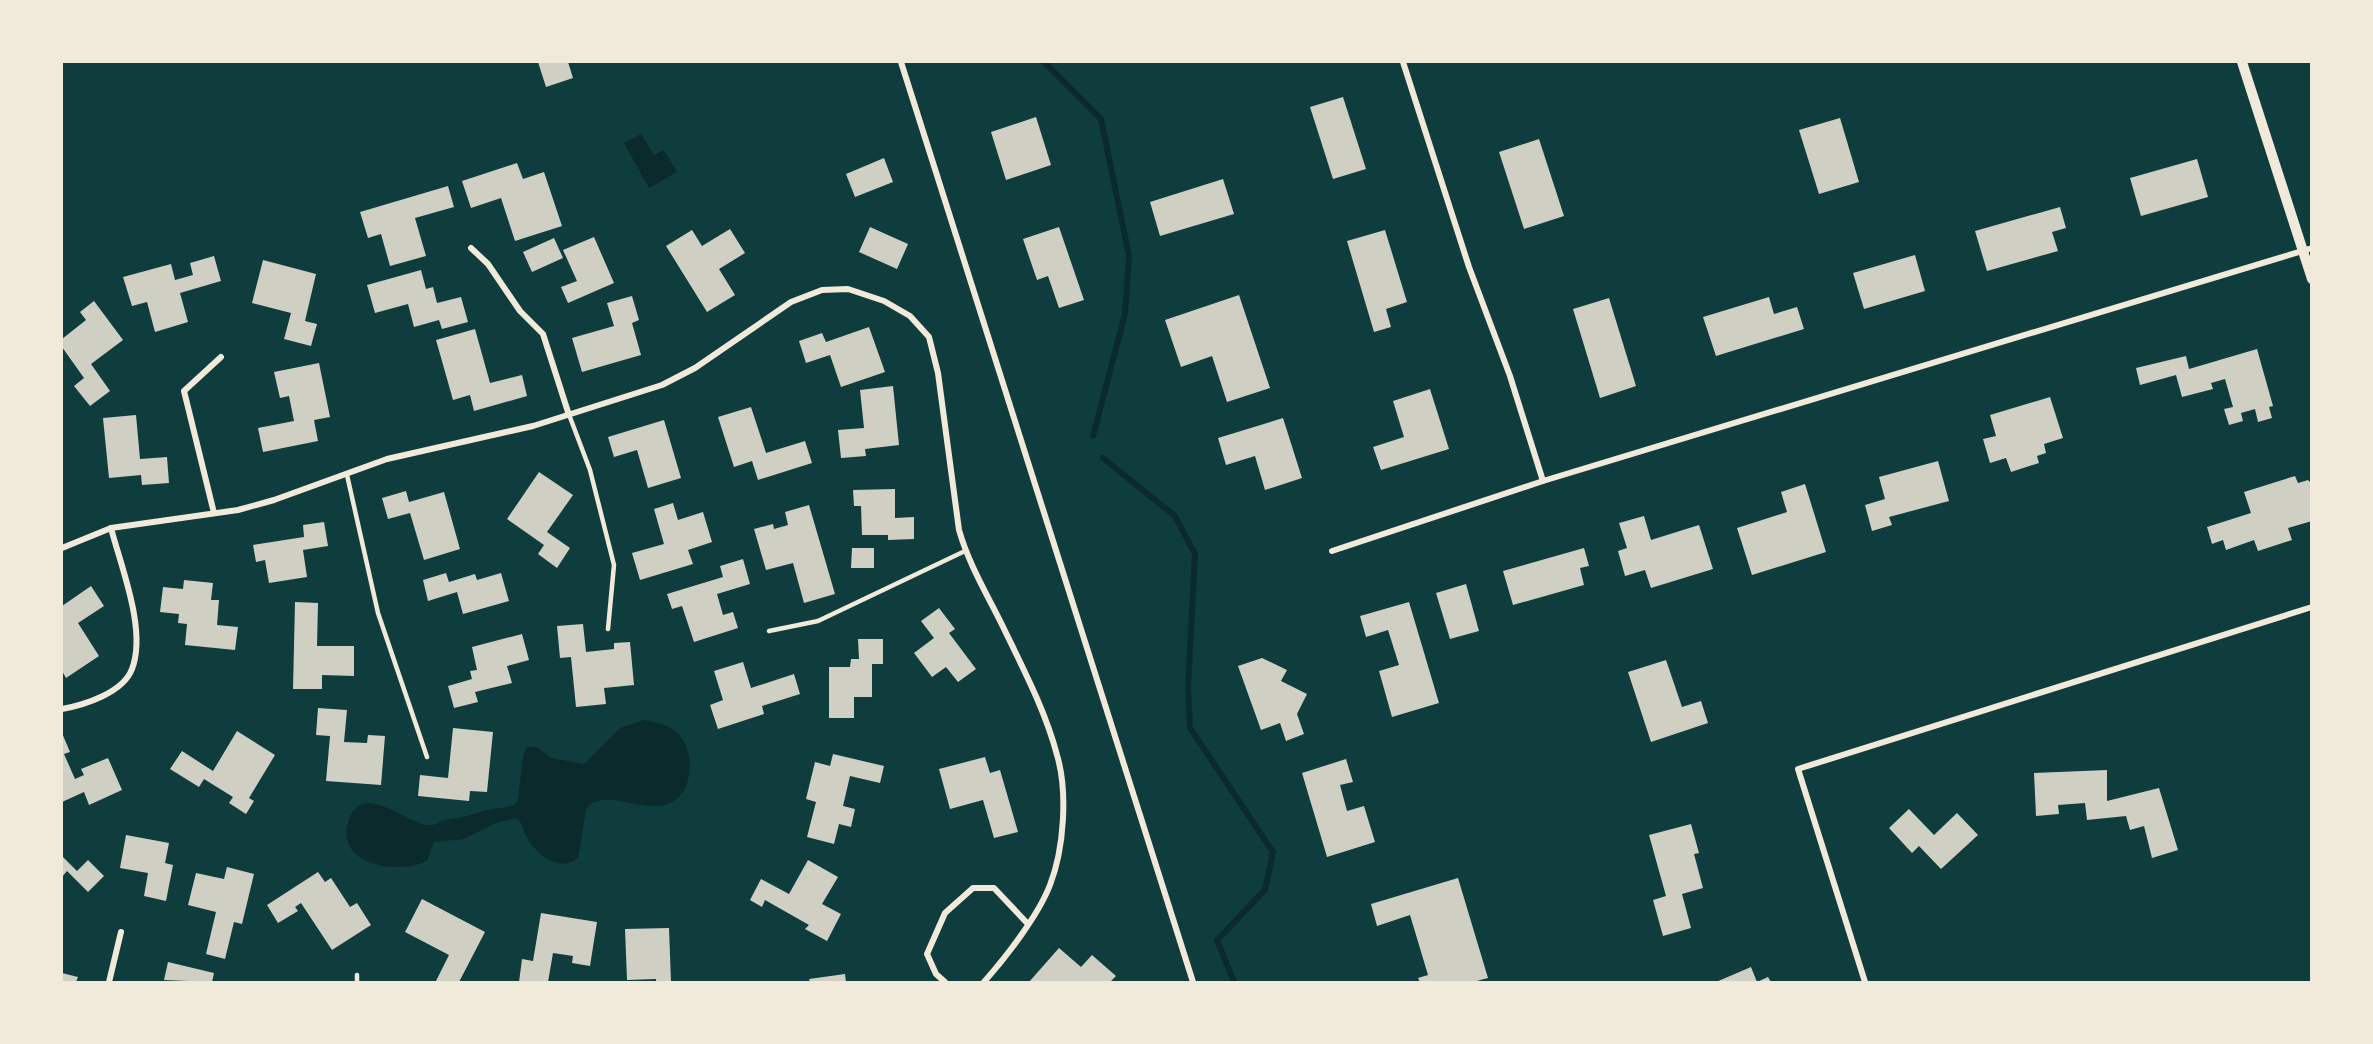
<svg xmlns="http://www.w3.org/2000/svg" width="2373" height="1044" viewBox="0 0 2373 1044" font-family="Overpass,sans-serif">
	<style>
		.water { fill: #0a2a2b }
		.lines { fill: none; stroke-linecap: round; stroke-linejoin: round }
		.stream { stroke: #0a2a2b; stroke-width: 6 }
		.building { fill: #cfcfc3 }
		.service { stroke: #f1e9da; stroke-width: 4.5 }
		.minor { stroke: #f1e9da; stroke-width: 6 }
		.tertiary { stroke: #f1e9da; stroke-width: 10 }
	</style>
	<rect width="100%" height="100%" fill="#0f3d3e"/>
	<g class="water">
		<path d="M 641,134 L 654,155 L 664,150 L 677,172 L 649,188 L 624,143 Z"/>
		<path d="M 644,720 C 657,722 673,726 681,737 C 694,755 693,788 674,801 C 648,818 601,784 586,810 L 578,858 C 560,873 537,855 527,838 C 523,830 524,824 516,818 L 496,823 L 463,839 L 434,842 L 427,861 C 399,875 335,866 348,822 C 362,777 408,827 432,825 C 436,825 439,821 444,820 C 460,818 468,816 484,811 C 494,808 505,808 515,805 L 518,799 L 523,756 L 527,747 L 537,747 L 551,758 L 584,764 L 620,728 Z"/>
	</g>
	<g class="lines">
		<g class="stream">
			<path d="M 1044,62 L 1101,119 L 1129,256 L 1125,314 L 1093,436"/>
			<path d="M 1103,458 L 1175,516 L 1195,554 L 1188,687 L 1190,728 L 1273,852 L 1265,890 L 1217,940 L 1234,982"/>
		</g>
	</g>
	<g class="building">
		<path d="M 538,62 L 568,62 L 573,78 L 546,87 Z"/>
		<path d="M 1343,97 L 1366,169 L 1333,179 L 1310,107 Z"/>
		<path d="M 1036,117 L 1051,165 L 1006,180 L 991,132 Z"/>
		<path d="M 1840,118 L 1859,182 L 1819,194 L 1799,130 Z"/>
		<path d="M 1539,139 L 1564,216 L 1524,229 L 1499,152 Z"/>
		<path d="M 884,158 L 893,182 L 855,197 L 846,174 Z"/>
		<path d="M 2197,159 L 2208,197 L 2141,216 L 2130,178 Z"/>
		<path d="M 517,163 L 523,179 L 544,172 L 562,226 L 515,241 L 501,198 L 471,208 L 462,181 Z"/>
		<path d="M 1223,179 L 1234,214 L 1160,236 L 1150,202 Z"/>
		<path d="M 448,186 L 454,207 L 415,218 L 426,256 L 390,266 L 381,234 L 368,238 L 360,212 Z"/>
		<path d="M 2060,207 L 2066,228 L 2052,232 L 2058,251 L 1987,271 L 1975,231 Z"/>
		<path d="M 870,227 L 908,244 L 897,269 L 859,252 Z"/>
		<path d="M 1059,227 L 1084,300 L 1059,308 L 1048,276 L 1037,280 L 1023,239 Z"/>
		<path d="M 730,229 L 745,253 L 719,269 L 735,295 L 707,312 L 666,246 L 692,230 L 702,246 Z"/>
		<path d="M 1385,230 L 1407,302 L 1386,309 L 1391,327 L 1374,332 L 1347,241 Z"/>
		<path d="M 594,237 L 614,283 L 568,303 L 561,287 L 577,281 L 563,250 Z"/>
		<path d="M 554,238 L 563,258 L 532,272 L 523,252 Z"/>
		<path d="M 1915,255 L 1925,291 L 1864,309 L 1853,273 Z"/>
		<path d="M 214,256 L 221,281 L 180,293 L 188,322 L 155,332 L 147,302 L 132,306 L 123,277 L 171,264 L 175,280 L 193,275 L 190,263 Z"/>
		<path d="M 263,260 L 316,274 L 305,321 L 317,324 L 311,346 L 284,339 L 291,313 L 252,303 Z"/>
		<path d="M 421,270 L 426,289 L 433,287 L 437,303 L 461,297 L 468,322 L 442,329 L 439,320 L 414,327 L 408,304 L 375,313 L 367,285 Z"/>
		<path d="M 1239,295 L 1270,388 L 1227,402 L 1212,356 L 1181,367 L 1165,320 Z"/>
		<path d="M 632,296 L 639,320 L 632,323 L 641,355 L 582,372 L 572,338 L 614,326 L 607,303 Z"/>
		<path d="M 1769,297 L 1774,314 L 1797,307 L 1804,329 L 1716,356 L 1703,317 Z"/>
		<path d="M 1609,298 L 1636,386 L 1600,398 L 1573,309 Z"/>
		<path d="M 94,301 L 123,340 L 91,364 L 110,391 L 90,406 L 74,386 L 84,378 L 62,347 L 62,339 L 86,320 L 80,312 Z"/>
		<path d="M 869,327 L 885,372 L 841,387 L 830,355 L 806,363 L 799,341 L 822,333 L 826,342 Z"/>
		<path d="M 475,329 L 490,383 L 522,375 L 527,396 L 474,411 L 470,395 L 453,400 L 436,340 Z"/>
		<path d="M 2257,349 L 2273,406 L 2269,407 L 2272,418 L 2258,422 L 2255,409 L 2241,413 L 2243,421 L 2229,425 L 2224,409 L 2233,407 L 2225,379 L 2211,383 L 2213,389 L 2182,397 L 2176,375 L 2140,385 L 2136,368 L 2186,356 L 2189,369 Z"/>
		<path d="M 319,363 L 330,417 L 314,420 L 318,441 L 263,452 L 258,428 L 294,421 L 289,396 L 280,398 L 274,372 Z"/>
		<path d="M 893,386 L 899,445 L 865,449 L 866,456 L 841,458 L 838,430 L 864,428 L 860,390 Z"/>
		<path d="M 1430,389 L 1449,449 L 1381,470 L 1373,447 L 1404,437 L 1393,401 Z"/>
		<path d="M 2050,397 L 2063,438 L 2044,444 L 2046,453 L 2037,456 L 2039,463 L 2011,472 L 2006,458 L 1990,463 L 1983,439 L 1996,436 L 1990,415 Z"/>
		<path d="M 751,407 L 766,453 L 805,441 L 812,463 L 758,480 L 752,461 L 734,467 L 718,417 Z"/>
		<path d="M 136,415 L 140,459 L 167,457 L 169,483 L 142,485 L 141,475 L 109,478 L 103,418 Z"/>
		<path d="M 1283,418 L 1302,478 L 1265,490 L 1255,456 L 1226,465 L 1218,438 Z"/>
		<path d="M 664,420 L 681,478 L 648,488 L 637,450 L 614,457 L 608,437 Z"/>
		<path d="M 1938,461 L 1949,501 L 1889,517 L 1892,525 L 1872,531 L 1865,505 L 1885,499 L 1879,477 Z"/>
		<path d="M 539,472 L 573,495 L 547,532 L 570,548 L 557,568 L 538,554 L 544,545 L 507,519 Z"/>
		<path d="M 2295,476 L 2298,483 L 2308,480 L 2312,484 L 2312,521 L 2288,528 L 2292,540 L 2258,551 L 2254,540 L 2226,550 L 2223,540 L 2212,544 L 2207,527 L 2251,513 L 2244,492 Z"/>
		<path d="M 1805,484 L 1826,552 L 1752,575 L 1737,528 L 1787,512 L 1781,492 Z"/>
		<path d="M 895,489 L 895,518 L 914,517 L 914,539 L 888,540 L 888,535 L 862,535 L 861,506 L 854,506 L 853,490 Z"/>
		<path d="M 406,491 L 409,502 L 444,492 L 460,549 L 424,560 L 410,513 L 388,519 L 382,498 Z"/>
		<path d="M 673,503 L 678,520 L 703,512 L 712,542 L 688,550 L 693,564 L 640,580 L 632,553 L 664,544 L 654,509 Z"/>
		<path d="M 809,505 L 835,594 L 804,603 L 793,563 L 766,570 L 754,529 L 773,524 L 774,529 L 788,525 L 785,512 Z"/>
		<path d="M 1644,516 L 1651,540 L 1699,525 L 1713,569 L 1651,588 L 1645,570 L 1625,576 L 1618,551 L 1627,548 L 1619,523 Z"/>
		<path d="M 324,522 L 328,546 L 303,550 L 307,577 L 269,583 L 265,560 L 256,562 L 253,545 L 304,537 L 303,525 Z"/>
		<path d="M 852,548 L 874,548 L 874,568 L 851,568 Z"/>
		<path d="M 1584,548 L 1589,566 L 1580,568 L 1584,585 L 1513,605 L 1503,571 Z"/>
		<path d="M 743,559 L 750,584 L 717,594 L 723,615 L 733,612 L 738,628 L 694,642 L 682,606 L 672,609 L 667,594 L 723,577 L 720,566 Z"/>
		<path d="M 446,573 L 449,582 L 475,574 L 477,580 L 501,573 L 509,601 L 463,614 L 457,592 L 428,601 L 423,580 Z"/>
		<path d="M 184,580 L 213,583 L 211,600 L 219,600 L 217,625 L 238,627 L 235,650 L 185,645 L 187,624 L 178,623 L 179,614 L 160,612 L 163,587 L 183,589 Z"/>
		<path d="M 1466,584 L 1479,631 L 1450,639 L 1436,593 Z"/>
		<path d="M 91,586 L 104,606 L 78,623 L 99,656 L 66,678 L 62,671 L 62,606 Z"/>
		<path d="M 295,602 L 318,603 L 317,646 L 354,646 L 354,676 L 322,675 L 322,689 L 293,689 Z"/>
		<path d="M 1409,602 L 1439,703 L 1392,717 L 1379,671 L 1399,665 L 1388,630 L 1366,637 L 1360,616 Z"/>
		<path d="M 939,608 L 955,629 L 949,633 L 976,669 L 958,682 L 946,667 L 932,677 L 914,653 L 934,638 L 921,621 Z"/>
		<path d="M 583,624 L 586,652 L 614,649 L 614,643 L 630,642 L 634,685 L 604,688 L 606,704 L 576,707 L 571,657 L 560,658 L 557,626 Z"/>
		<path d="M 522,634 L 529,660 L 507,666 L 512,683 L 475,692 L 478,702 L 454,708 L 448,686 L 472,679 L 470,671 L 477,670 L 472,647 Z"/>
		<path d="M 858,639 L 883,639 L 883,664 L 872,664 L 872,697 L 854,697 L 854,718 L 829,718 L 829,667 L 850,667 L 851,659 L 859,659 Z"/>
		<path d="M 1262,658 L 1287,670 L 1281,681 L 1307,694 L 1297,714 L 1304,734 L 1286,741 L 1280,723 L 1261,730 L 1238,666 Z"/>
		<path d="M 1666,660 L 1682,707 L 1701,701 L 1708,723 L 1651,742 L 1628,672 Z"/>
		<path d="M 743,662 L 751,688 L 794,674 L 800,694 L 762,706 L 764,714 L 718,729 L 710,705 L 723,700 L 714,671 Z"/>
		<path d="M 318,708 L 347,710 L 344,742 L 367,743 L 368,735 L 385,736 L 381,785 L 326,781 L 330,736 L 316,735 Z"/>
		<path d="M 453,728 L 493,732 L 487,792 L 470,791 L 469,801 L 418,796 L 420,775 L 448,778 Z"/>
		<path d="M 237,731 L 275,755 L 249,798 L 254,801 L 246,814 L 229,803 L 233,797 L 204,779 L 199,787 L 170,769 L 182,751 L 213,771 Z"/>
		<path d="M 62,733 L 70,752 L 64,754 L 75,779 L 84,775 L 81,769 L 108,758 L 122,790 L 89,805 L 84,792 L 62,802 Z"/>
		<path d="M 833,754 L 884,766 L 880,783 L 850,776 L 843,806 L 855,809 L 851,827 L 839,824 L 834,844 L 807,837 L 816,802 L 806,799 L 815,762 L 830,766 Z"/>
		<path d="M 985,757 L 990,773 L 1000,770 L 1018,832 L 994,838 L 983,800 L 950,809 L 939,769 Z"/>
		<path d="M 1346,759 L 1353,782 L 1340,785 L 1347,811 L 1364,806 L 1375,842 L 1327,857 L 1302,773 Z"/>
		<path d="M 2107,770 L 2107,801 L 2159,788 L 2178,850 L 2152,858 L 2144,826 L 2130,830 L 2126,816 L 2087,820 L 2085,803 L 2058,805 L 2059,814 L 2036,816 L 2034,773 Z"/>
		<path d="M 1909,809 L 1934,835 L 1957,813 L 1978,835 L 1941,869 L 1919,846 L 1912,853 L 1889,828 Z"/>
		<path d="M 1691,824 L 1699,853 L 1694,854 L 1703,888 L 1682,894 L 1691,928 L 1663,936 L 1653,900 L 1666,896 L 1649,835 Z"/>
		<path d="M 126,835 L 169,843 L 165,863 L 173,865 L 166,901 L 144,896 L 148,873 L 120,868 Z"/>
		<path d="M 62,856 L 77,871 L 88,860 L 104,876 L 88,892 L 67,871 L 62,877 Z"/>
		<path d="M 808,860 L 838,877 L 822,904 L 841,914 L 827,941 L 805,929 L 809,925 L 765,900 L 762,907 L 750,900 L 761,879 L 789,894 Z"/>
		<path d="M 227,867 L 254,874 L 242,924 L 234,922 L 225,959 L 206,954 L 216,912 L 188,905 L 196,873 L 224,879 Z"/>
		<path d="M 318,872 L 325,882 L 331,878 L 350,907 L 357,903 L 371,925 L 332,950 L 301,903 L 295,907 L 298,911 L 278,923 L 267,905 Z"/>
		<path d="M 1458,878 L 1488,978 L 1473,982 L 1420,982 L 1418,978 L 1428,975 L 1410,915 L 1377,926 L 1371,904 Z"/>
		<path d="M 422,899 L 485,932 L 459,982 L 436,981 L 449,955 L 405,932 Z"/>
		<path d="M 541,913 L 597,922 L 590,966 L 572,963 L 573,956 L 553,953 L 548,982 L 519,982 L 522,959 L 533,961 Z"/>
		<path d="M 669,928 L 671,982 L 656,982 L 656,979 L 627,980 L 625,929 Z"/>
		<path d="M 1059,948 L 1081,967 L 1092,955 L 1116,976 L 1110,982 L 1029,982 Z"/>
		<path d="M 168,962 L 214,973 L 212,982 L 164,980 Z"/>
		<path d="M 1751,967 L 1757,982 L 1768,977 L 1771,982 L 1716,982 Z"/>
		<path d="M 62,973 L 78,977 L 76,982 L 62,982 Z"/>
		<path d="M 845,974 L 846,982 L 810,982 L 809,979 Z"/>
	</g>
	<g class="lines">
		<g class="service">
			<path d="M 568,412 L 590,470 L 614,565 L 608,629"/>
			<path d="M 347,475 L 378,613 L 427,757"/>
			<path d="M 769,631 L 818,621 L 965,551"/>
			<path d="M 357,975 L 357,982"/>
		</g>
		<g class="minor">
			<path d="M 901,62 L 1193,982"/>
			<path d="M 1403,62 L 1469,267 L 1510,376 L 1543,481"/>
			<path d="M 471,248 L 488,264 L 520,311 L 543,334 L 568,412"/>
			<path d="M 214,513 L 184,391 L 221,357"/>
			<path d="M 62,548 L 111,528 L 238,510 L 274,500 L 387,459 L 533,426 L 662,385 L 695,368 L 791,302 L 822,290 L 848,289 L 884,301 L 910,316 L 929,337 L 938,373 L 959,530 C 970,568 990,599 1006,633 C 1025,672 1046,713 1057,755 C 1068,792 1064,849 1050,885 C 1038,916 1006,957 984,982"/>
			<path d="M 1332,551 L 1543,481 L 2312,248"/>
			<path d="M 62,709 C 84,705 123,693 132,669 C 147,630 121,567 111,528"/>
			<path d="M 109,982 L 121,932"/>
			<path d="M 945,982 L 936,974 L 927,954 L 945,913 L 973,888 L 994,888 L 1027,923"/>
			<path d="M 1865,982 L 1798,769 L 2312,607"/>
		</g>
		<path class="tertiary" d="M 2242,62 L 2312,279"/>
	</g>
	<rect width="2373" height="1044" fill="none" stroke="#f1e9da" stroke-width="126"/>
</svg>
